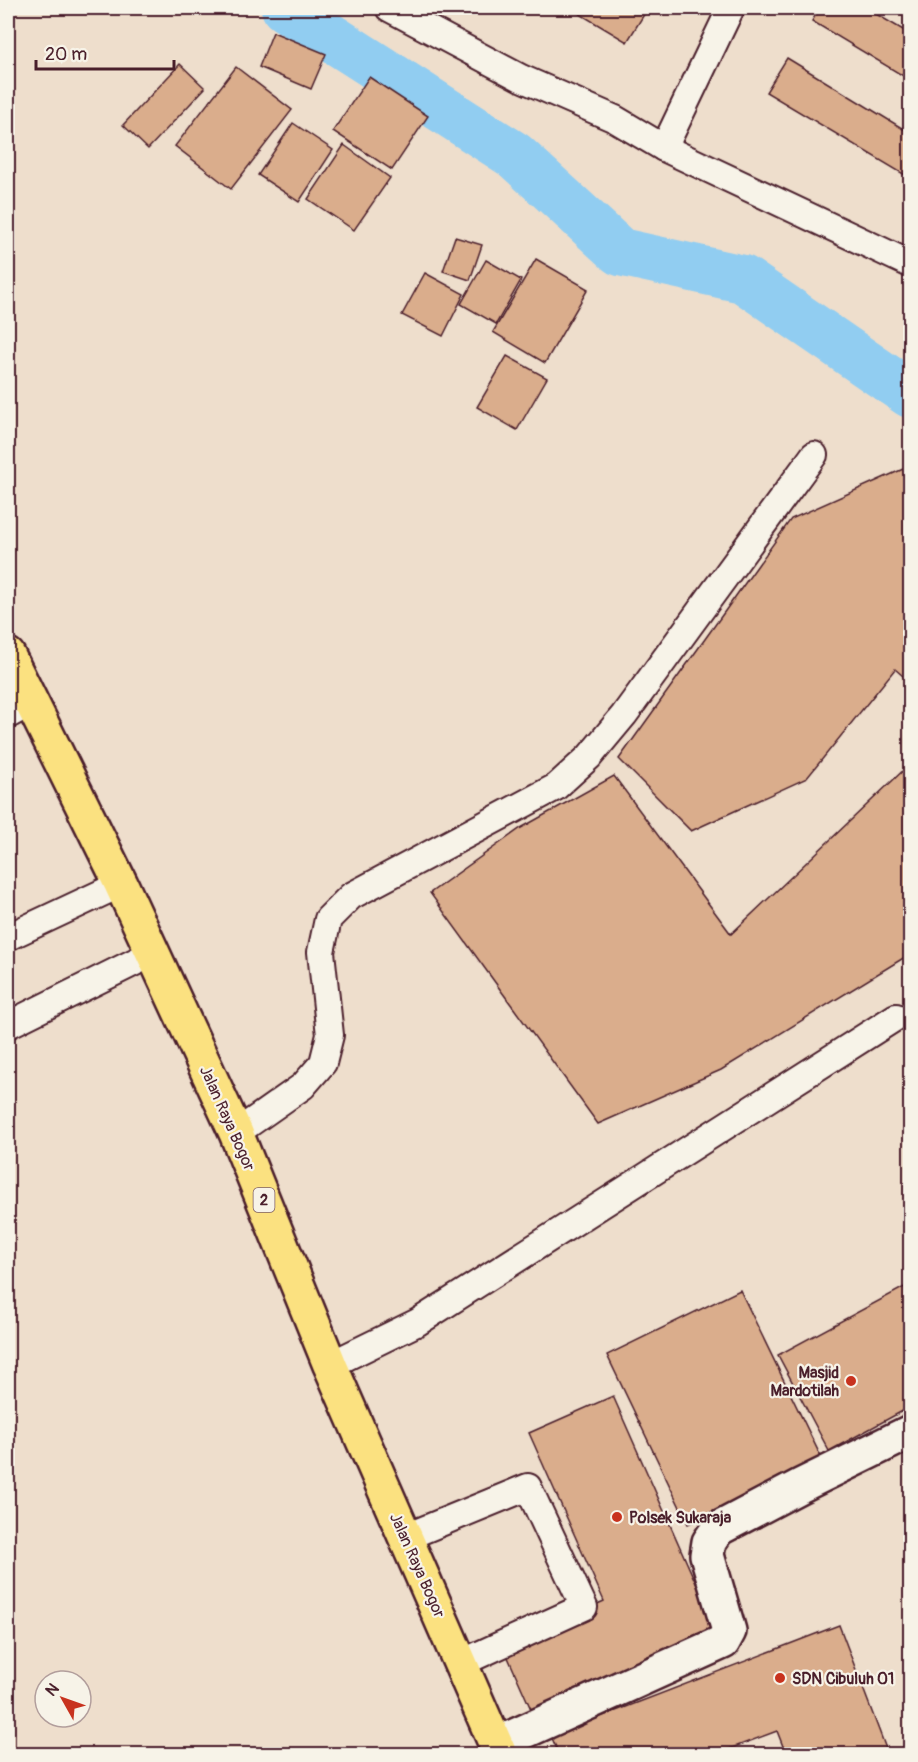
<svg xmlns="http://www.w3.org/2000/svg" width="918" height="1762" viewBox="0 0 918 1762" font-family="Pangolin,sans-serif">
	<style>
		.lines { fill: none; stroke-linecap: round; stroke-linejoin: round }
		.canal { stroke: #91cdf1; stroke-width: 48 }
		.building { fill: #daad8c; stroke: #4a1f2b; stroke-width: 1.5 }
		.service-casing { stroke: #4a1f2b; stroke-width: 30 }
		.minor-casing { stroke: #4a1f2b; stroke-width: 38 }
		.trunk-casing { stroke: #4a1f2b; stroke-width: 38 }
		.service { stroke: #f7f3e8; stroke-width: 26 }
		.minor { stroke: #f7f3e8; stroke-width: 33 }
		.trunk { stroke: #fbe180; stroke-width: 33 }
		.poi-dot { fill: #c8321e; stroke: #f7f3e8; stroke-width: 2 }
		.labels { text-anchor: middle; stroke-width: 4.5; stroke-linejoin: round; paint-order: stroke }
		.shield { fill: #f7f3e8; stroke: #7e5f64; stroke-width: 1.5 }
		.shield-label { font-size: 15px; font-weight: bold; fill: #4a1f2b }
		.street-label { font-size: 16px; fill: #4a1f2b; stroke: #f7f3e8 }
		.poi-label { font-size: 16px; font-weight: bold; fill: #4a1f2b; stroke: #f7f3e8; text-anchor: start }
	</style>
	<rect width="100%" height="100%" fill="#eedecc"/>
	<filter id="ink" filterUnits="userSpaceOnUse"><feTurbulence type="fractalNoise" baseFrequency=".0167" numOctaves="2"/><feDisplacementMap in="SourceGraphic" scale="12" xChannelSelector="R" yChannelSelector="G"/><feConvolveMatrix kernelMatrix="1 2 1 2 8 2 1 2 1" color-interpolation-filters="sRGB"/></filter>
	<g filter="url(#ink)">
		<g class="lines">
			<path class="canal" d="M 285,8 L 514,155 L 620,252 L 743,279 L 910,394"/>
		</g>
		<g class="building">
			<path d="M 570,8 L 648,8 L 627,42 Z"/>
			<path d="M 820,8 L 866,8 L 910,34 L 910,80 L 812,21 Z"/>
			<path d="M 273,32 L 326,54 L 311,89 L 259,67 Z"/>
			<path d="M 787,58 L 910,133 L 910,178 L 766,92 Z"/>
			<path d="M 180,64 L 205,88 L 148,149 L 123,125 Z"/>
			<path d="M 236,67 L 292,110 L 231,189 L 175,146 Z"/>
			<path d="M 369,77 L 428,116 L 392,170 L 333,131 Z"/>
			<path d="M 293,123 L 333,150 L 299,202 L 258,175 Z"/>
			<path d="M 344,145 L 390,178 L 354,230 L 308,199 Z"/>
			<path d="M 455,237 L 482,245 L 470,280 L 443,271 Z"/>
			<path d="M 536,259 L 588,289 L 545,363 L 493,332 Z"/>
			<path d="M 486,260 L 521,280 L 496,324 L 461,304 Z"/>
			<path d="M 425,273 L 464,294 L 443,336 L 402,315 Z"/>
			<path d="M 507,356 L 547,378 L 517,430 L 477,407 Z"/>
			<path d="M 910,466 L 910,682 L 895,669 L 807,778 L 691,831 L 619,759 L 791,519 Z"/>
			<path d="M 910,764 L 910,954 L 721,1070 L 598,1124 L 430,893 L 521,828 L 614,776 L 731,934 Z"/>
			<path d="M 910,1284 L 910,1407 L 829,1451 L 778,1355 Z"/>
			<path d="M 740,1290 L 822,1459 L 688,1524 L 607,1355 Z"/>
			<path d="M 613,1396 L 718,1633 L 534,1716 L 503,1646 L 604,1601 L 529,1433 Z"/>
			<path d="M 839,1625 L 888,1754 L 786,1754 L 777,1731 L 716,1754 L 559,1754 L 551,1736 Z"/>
		</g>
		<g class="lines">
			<defs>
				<g id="service">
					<path d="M 389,8 L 521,78 L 615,119 L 664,148 L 910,264"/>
					<path d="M 664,148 L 731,8"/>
					<path d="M 8,715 L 30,703"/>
					<path d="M 8,937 L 121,884"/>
					<path d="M 8,1025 L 153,953"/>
					<path d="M 236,1133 L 303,1086 L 323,1063 L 330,1035 L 321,952 L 328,919 L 351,896 L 556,787 L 589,757 L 624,715 L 814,455"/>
					<path d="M 330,1365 L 418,1322 L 896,1017"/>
					<path d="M 406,1537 L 528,1487 L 584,1607 L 461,1663"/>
				</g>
				<path id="minor" d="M 497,1744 L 723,1642 L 729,1631 L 707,1555 L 709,1542 L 718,1529 L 800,1486 L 910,1432"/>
				<path id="trunk" d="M 8,655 L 121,884 L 236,1133 L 330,1365 L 500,1754"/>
			</defs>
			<use href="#service" class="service-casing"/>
			<use href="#minor" class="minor-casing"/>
			<use href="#trunk" class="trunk-casing"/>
			<use href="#service" class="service"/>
			<use href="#minor" class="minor"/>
			<use href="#trunk" class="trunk"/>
		</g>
	</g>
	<g class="poi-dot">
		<circle cx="851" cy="1381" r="6"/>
		<circle cx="617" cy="1517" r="6"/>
		<circle cx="780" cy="1678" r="6"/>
	</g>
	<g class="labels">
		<rect class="shield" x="253.5" y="1188" width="21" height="24" rx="4.5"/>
		<g class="shield-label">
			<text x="264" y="1205">2</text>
		</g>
		<g class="street-label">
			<text transform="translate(228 1118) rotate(66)" y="6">Jalan Raya Bogor</text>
			<text transform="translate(418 1565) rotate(66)" y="6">Jalan Raya Bogor</text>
		</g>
		<g class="poi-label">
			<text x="839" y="1378" text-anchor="end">Masjid<tspan x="839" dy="18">Mardotilah</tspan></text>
			<text x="629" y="1523">Polsek Sukaraja</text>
			<text x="792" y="1684">SDN Cibuluh 01</text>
		</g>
	</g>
	<rect width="918" height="1762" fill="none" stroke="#f7f3e8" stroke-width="30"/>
	<rect x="15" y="15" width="888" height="1732" fill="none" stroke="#4a1f2b" stroke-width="2" filter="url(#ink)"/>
	<g transform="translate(63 1699) rotate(310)"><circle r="28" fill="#f7f3e8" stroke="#b29e9c" stroke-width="1.5"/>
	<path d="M0-4.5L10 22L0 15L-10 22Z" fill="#c8321e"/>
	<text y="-9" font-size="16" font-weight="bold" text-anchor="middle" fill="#4a1f2b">N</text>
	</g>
	<path d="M36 60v9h138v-9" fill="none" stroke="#4a1f2b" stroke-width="3"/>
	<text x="45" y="60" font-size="18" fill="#4a1f2b" stroke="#f7f3e8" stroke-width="4.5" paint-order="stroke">20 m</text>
</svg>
